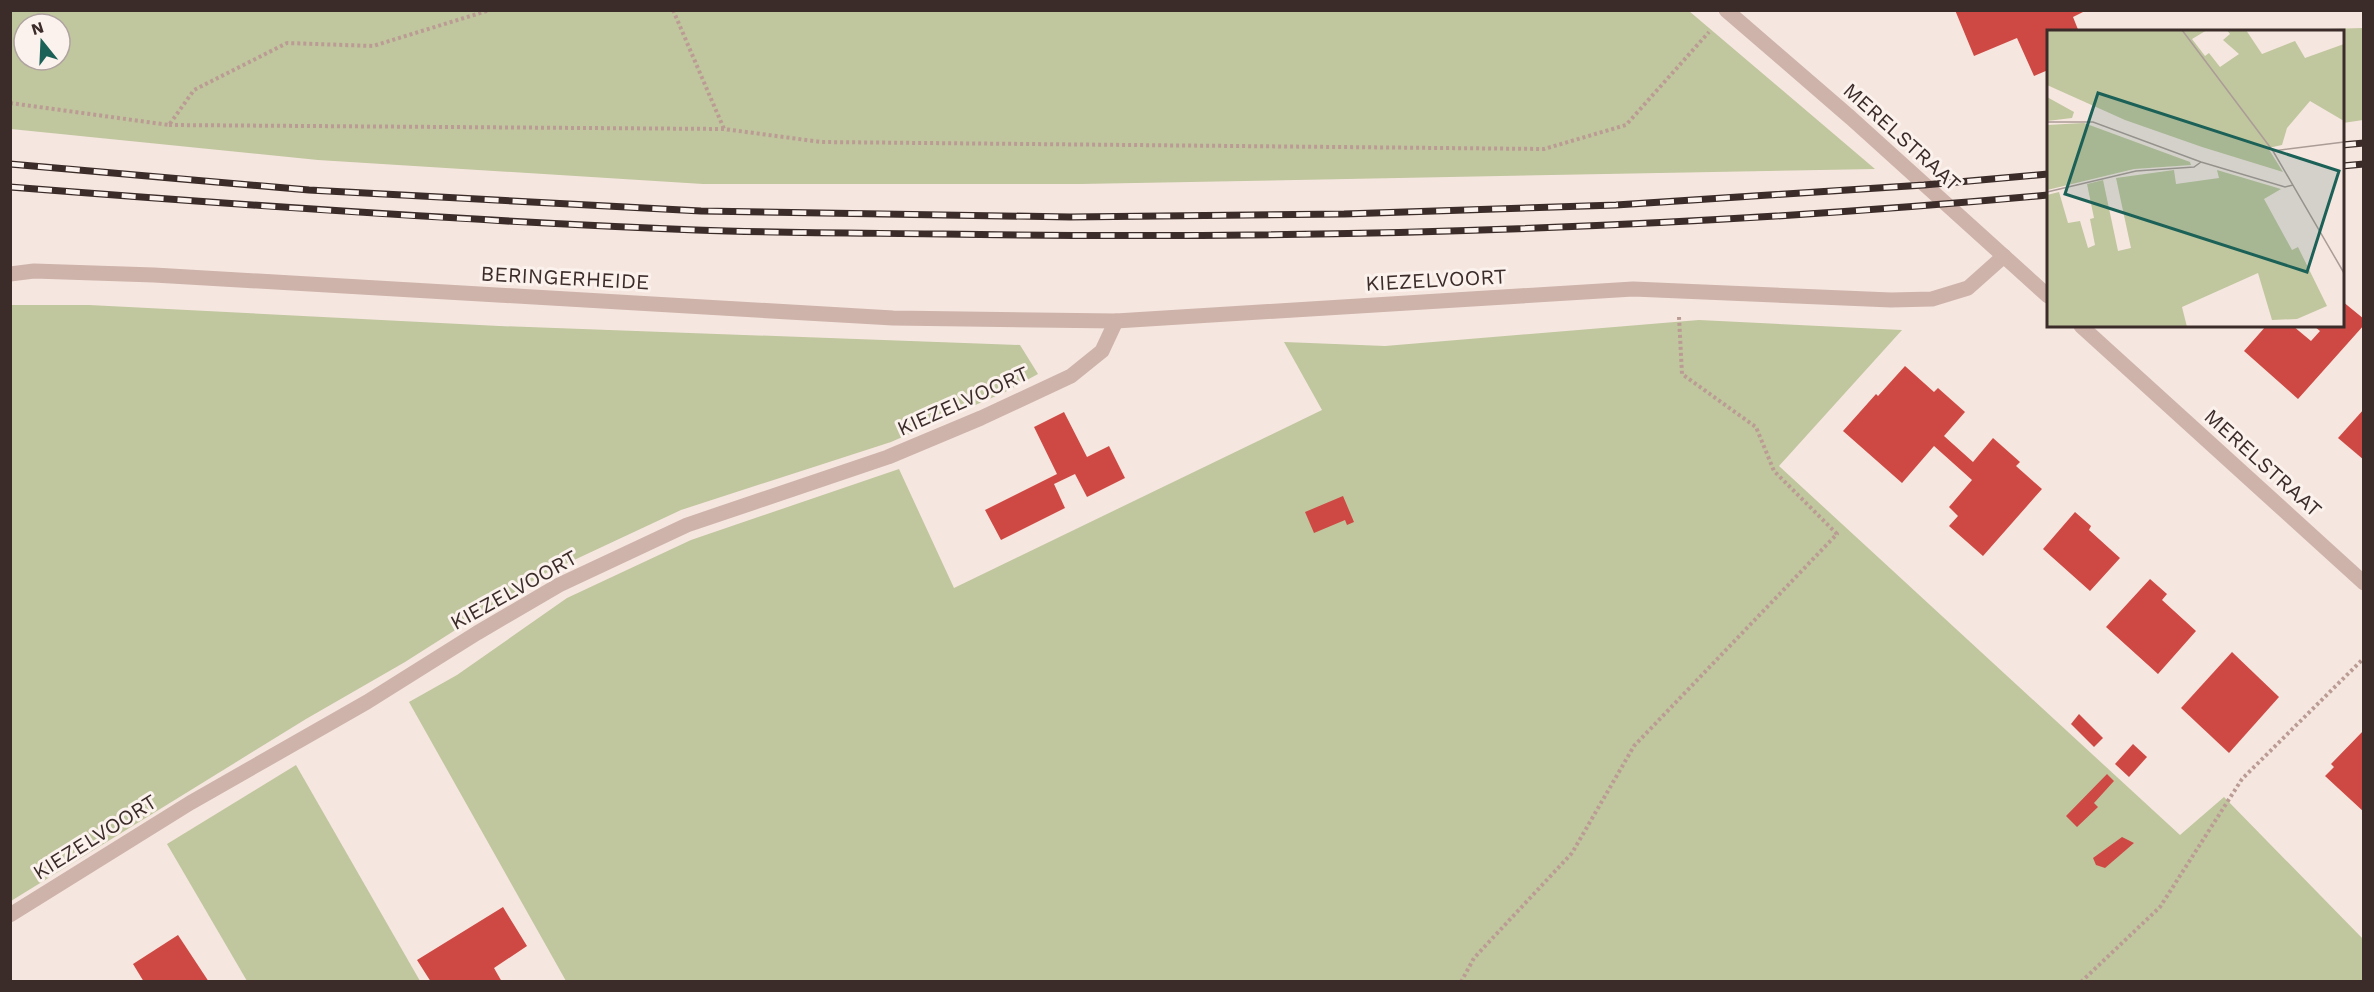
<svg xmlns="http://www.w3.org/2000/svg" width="2374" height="992" viewBox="0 0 2374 992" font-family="'Work Sans',sans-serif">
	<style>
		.green { fill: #c0c69e; fill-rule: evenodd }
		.building { fill: #ce4944 }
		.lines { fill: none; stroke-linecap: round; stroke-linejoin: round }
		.path { stroke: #bb9c94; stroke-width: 4; stroke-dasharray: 3 3; stroke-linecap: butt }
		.street { stroke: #ceb3aa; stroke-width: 15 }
		.rail-casing { stroke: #3b2c2a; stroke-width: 7 }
		.rail { stroke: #fcf2ed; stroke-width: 4.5; stroke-dasharray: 14; stroke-linecap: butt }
		.labels { text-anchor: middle; stroke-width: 6; stroke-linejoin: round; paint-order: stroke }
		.street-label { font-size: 21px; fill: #3b2c2a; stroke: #fcf2ed }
		.inset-road { fill: none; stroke: #ab9c97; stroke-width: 1.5 }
		.view { fill: #1b6157; fill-opacity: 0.15; stroke: #1b6157; stroke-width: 3 }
		.inset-edge { fill: none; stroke: #3b2c2a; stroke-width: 3 }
	</style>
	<rect width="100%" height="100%" fill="#f5e6df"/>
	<g class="green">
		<path d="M 10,11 L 1689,11 L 1875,169 L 1080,184 L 703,184 L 318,160 L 11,129 ZM 24,24 L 60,24 L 60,60 L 24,60 Z"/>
		<path d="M 2363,28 L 2363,120 L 2343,123 L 2342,32 L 2294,30 Z"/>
		<path d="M 11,305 L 89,305 L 499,326 L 1020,345 L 1038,374 L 1005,392 L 891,442 L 681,510 L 542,575 L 405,662 L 306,719 L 11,901 Z"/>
		<path d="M 1699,320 L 1902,330 L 1779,466 L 2180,835 L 2224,797 L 2363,939 L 2363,981 L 566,981 L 409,702 L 457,675 L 567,598 L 691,540 L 899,469 L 954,588 L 1322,410 L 1284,342 L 1385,346 Z"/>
		<path d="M 296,765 L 420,981 L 247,981 L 167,844 Z"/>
	</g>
	<g class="building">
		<path d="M 1955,10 L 2087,10 L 2073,17 L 2079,32 L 2048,32 L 2048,70 L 2034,76 L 2017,38 L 1974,56 Z"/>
		<path d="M 2342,301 L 2364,319 L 2364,325 L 2298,399 L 2244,351 L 2266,326 L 2293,326 L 2311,341 L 2320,331 L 2314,326 L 2342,326 Z"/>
		<path d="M 1905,366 L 1934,392 L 1938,388 L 1965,412 L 1944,436 L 1973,462 L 1993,438 L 2020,462 L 2016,466 L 2042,489 L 1983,556 L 1949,526 L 1958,516 L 1949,507 L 1972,480 L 1934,446 L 1902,483 L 1843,431 L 1876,394 L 1878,396 Z"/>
		<path d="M 2364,409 L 2364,460 L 2338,438 Z"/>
		<path d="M 1064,412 L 1087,457 L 1109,446 L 1125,478 L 1087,497 L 1075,474 L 1054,484 L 1065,508 L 1001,540 L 985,510 L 1057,474 L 1034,427 Z"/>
		<path d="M 1343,496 L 1354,522 L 1347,525 L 1345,520 L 1314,533 L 1305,512 Z"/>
		<path d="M 2075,512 L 2091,526 L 2089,530 L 2120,558 L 2090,591 L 2043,549 Z"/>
		<path d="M 2150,579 L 2167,594 L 2162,600 L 2196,631 L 2158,674 L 2106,627 Z"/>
		<path d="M 2232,652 L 2279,697 L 2229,753 L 2181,708 Z"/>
		<path d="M 2079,714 L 2103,738 L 2094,747 L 2071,724 Z"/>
		<path d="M 2364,730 L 2364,812 L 2325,776 L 2334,767 L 2331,764 Z"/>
		<path d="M 2133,744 L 2147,757 L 2129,777 L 2115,764 Z"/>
		<path d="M 2107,774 L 2114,781 L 2094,803 L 2098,807 L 2077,827 L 2066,816 Z"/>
		<path d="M 2122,837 L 2134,843 L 2105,868 L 2096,865 L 2093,858 Z"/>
		<path d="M 503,907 L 527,946 L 494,968 L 502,982 L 431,982 L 417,960 Z"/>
		<path d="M 178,935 L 209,982 L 144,982 L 133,964 Z"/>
	</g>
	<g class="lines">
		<g class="path">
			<path d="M 673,10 L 724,129"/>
			<path d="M 10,103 L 169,125 L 194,90 L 287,43 L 373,46 L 490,10"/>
			<path d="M 169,125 L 724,129 L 821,142 L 1544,149 L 1626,125 L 1709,32"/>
			<path d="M 1461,982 L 1474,958 L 1572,853 L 1634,746 L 1837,534 L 1774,471 L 1756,427 L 1682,374 L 1679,317"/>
			<path d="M 2081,982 L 2160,907 L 2242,779 L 2364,658"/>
		</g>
		<g class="street">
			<path d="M 1726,10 L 1851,118 L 2048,296"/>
			<path d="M 10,274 L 34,271 L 154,275 L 893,318 L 1116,321 L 1633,289 L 1891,300 L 1932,299 L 1968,288 L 2004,256"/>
			<path d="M 2081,326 L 2364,583"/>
			<path d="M 10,915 L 190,803 L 367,702 L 477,633 L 559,585 L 687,525 L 888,457 L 981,418 L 1071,376 L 1102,351 L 1116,321"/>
		</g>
		<defs>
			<g id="rail">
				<path d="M 2342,145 L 2364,143"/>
				<path d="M 10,164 L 309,190 L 701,211 L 1070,217 L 1344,214 L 1616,205 L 1924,185 L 2048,174"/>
				<path d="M 2342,166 L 2364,164"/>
				<path d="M 10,187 C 239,205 467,221 696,230 C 778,233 860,233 942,234 C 1311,240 1681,229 2048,195"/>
			</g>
		</defs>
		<use href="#rail" class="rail-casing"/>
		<use href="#rail" class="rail"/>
	</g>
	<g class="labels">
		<g class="street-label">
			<text transform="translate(1902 137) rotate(42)" y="7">MERELSTRAAT</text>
			<text transform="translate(565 278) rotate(3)" y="7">BERINGERHEIDE</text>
			<text transform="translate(1436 280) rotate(-3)" y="7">KIEZELVOORT</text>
			<text transform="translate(963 401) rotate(-24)" y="7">KIEZELVOORT</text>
			<text transform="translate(2263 463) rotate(42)" y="7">MERELSTRAAT</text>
			<text transform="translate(514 590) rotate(-29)" y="7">KIEZELVOORT</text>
			<text transform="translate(95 837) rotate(-32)" y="7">KIEZELVOORT</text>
		</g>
	</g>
	<g transform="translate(2047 30)">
		<rect width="297" height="297" fill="#f5e6df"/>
		<path d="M 0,0 L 160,0 L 145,9 L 158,26 L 162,23 L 173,37 L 192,24 L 176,10 L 183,4 L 180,0 L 199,0 L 215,24 L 248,11 L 258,28 L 297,14 L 297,91 L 263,71 L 240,98 L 235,115 L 221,118 L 236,142 L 155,117 L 78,90 L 0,55 ZM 0,67 L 27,82 L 25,88 L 0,91 ZM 37,93 L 143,132 L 144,135 L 87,139 L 0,160 L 0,95 ZM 127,140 L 129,154 L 172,148 L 170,140 L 234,159 L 217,169 L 245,220 L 251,217 L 280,276 L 250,289 L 225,290 L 211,243 L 135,277 L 140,297 L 0,297 L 0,165 L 12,162 L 21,193 L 33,191 L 41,218 L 48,215 L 43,189 L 47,188 L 40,154 L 56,150 L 71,221 L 84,218 L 69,148 Z" fill="#c0c69e"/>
		<path class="inset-road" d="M 135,0 L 226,121 L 297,243M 0,92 L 46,92 L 154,132 L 238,157 L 246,155M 226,121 L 297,112M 0,162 L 89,141 L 147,137 L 154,132"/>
		<path class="view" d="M 51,63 L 292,141 L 260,242 L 18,164 Z"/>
		<rect width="297" height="297" class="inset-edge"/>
	</g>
	<rect width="2374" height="992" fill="none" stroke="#3b2c2a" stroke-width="24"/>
	<g transform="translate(42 42) rotate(342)"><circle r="28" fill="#fcf2ed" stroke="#afa39f" stroke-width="1.5"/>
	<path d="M0-4.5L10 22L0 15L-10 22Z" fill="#1b6157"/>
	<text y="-9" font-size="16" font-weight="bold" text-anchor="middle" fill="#3b2c2a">N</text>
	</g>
</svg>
